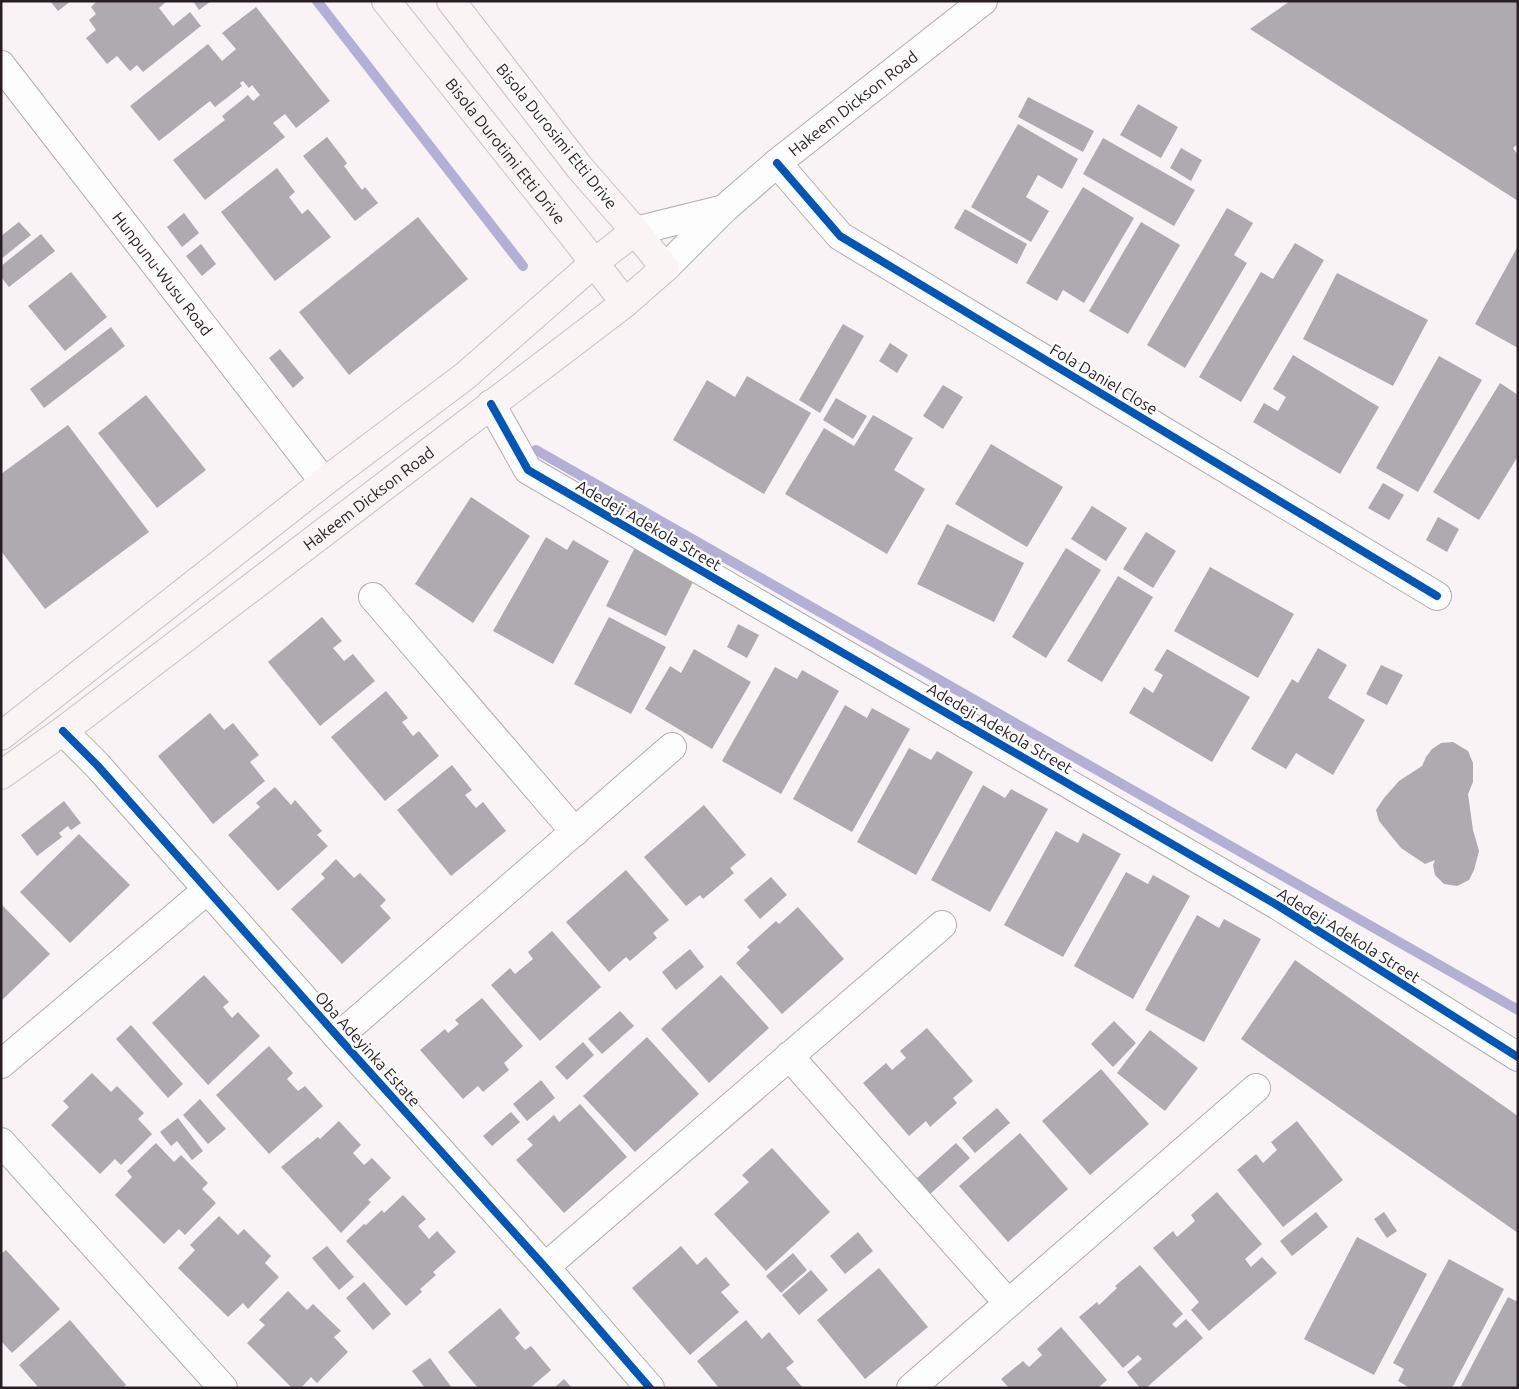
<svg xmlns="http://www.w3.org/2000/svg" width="1519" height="1389" viewBox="0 0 1519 1389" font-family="Ubuntu,sans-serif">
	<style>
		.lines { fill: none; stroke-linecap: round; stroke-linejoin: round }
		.stream { stroke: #b3afd7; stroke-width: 10 }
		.building { fill: #afaab0 }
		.minor-casing { stroke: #b2abaf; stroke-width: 30 }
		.major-casing { stroke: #cabfc2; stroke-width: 30 }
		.minor { stroke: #fefdfe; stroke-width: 28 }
		.major { stroke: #faf4f5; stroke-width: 28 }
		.cycleway-casing { stroke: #fff; stroke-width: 11 }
		.cycleway { stroke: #0057b8; stroke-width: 8 }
		.labels { text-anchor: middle; stroke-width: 4.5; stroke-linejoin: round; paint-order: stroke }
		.street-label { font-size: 16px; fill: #281e24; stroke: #fff }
	</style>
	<rect width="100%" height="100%" fill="#f9f3f6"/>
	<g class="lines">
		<g class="stream">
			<path d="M 317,1 L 523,266"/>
			<path d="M 536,450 L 1518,1010"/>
		</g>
	</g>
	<g class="building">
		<path d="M 50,1 L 71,1 L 58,11 Z"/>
		<path d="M 97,1 L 167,1 L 159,8 L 173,26 L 190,12 L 201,26 L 143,72 L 137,65 L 130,71 L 117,56 L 107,64 L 86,38 L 96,30 L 89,20 L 96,14 L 91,7 Z"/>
		<path d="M 193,1 L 211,1 L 199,10 Z"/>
		<path d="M 1290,1 L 1518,1 L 1518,144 L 1513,148 L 1518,155 L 1518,201 L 1250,29 Z"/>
		<path d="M 256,7 L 330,101 L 296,128 L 285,114 L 273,123 L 285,137 L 205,200 L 173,160 L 225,120 L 222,116 L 248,95 L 253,101 L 260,95 L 252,85 L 249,88 L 243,81 L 240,83 L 242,86 L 215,107 L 210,101 L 159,141 L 130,106 L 208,44 L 222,61 L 236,49 L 222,33 Z"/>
		<path d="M 1028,97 L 1094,131 L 1083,152 L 1018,117 Z"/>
		<path d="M 1138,104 L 1178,127 L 1161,158 L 1120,135 Z"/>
		<path d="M 1018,124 L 1078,159 L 1062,189 L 1038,175 L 1026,197 L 1049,211 L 1031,242 L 971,207 Z"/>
		<path d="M 327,137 L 347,163 L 344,166 L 362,190 L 365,187 L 378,203 L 355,221 L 303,156 Z"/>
		<path d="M 1103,138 L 1195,190 L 1174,226 L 1083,174 Z"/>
		<path d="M 1181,148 L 1202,160 L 1191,181 L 1170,168 Z"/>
		<path d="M 277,168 L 295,192 L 289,197 L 302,214 L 308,209 L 331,237 L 275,281 L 221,212 Z"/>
		<path d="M 1083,187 L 1134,218 L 1084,303 L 1063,290 L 1057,301 L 1026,283 Z"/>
		<path d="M 1227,208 L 1253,223 L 1234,255 L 1247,263 L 1185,368 L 1147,345 Z"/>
		<path d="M 965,209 L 1027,244 L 1017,264 L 954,228 Z"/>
		<path d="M 184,213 L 199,233 L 182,247 L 167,227 Z"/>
		<path d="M 418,217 L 468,279 L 349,375 L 299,312 Z"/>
		<path d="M 19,222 L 31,235 L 1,259 L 1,236 Z"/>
		<path d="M 1141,222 L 1180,245 L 1128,334 L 1089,311 Z"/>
		<path d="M 41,234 L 55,251 L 9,287 L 1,277 L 1,266 Z"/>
		<path d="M 1295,243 L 1324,260 L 1241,402 L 1199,377 L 1261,272 L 1273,279 Z"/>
		<path d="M 201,244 L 216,264 L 202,276 L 186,256 Z"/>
		<path d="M 1518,246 L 1518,348 L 1475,324 Z"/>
		<path d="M 71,272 L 107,317 L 65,351 L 28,306 Z"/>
		<path d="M 1337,273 L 1428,320 L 1393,386 L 1303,339 Z"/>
		<path d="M 843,324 L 864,336 L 820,413 L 799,400 Z"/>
		<path d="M 111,327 L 125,346 L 44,408 L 30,389 Z"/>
		<path d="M 890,343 L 908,355 L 897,373 L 879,361 Z"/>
		<path d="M 280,349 L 304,378 L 293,388 L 269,358 Z"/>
		<path d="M 1293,355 L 1379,407 L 1340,474 L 1253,422 L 1264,403 L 1278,411 L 1286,397 L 1273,389 Z"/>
		<path d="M 1439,356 L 1482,380 L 1418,492 L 1376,468 Z"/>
		<path d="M 747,376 L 811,413 L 764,494 L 673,440 L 707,380 L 735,397 Z"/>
		<path d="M 1500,383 L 1518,395 L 1518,456 L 1479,520 L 1433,492 Z"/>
		<path d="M 943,385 L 963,397 L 943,429 L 923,416 Z"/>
		<path d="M 146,395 L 206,470 L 157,508 L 98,433 Z"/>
		<path d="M 836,398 L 867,416 L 853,439 L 823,420 Z"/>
		<path d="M 873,415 L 913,438 L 894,470 L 925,489 L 887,554 L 785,494 L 824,428 L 854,446 Z"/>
		<path d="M 68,425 L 149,532 L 45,609 L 1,551 L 1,474 Z"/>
		<path d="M 991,444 L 1063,487 L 1027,547 L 955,504 Z"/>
		<path d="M 1383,483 L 1404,495 L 1389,520 L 1368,508 Z"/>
		<path d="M 471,497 L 530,536 L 473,623 L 415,584 Z"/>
		<path d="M 1092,506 L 1127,528 L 1106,561 L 1071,539 Z"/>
		<path d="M 1438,517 L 1459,529 L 1447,552 L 1426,540 Z"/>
		<path d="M 947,524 L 1024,563 L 994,622 L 917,584 Z"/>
		<path d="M 1146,532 L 1176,551 L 1153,588 L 1123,569 Z"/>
		<path d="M 546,537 L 567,550 L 573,540 L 609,561 L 553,664 L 493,631 Z"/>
		<path d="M 635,547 L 695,578 L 666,636 L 606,606 Z"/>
		<path d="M 1066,548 L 1101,570 L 1046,658 L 1012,637 Z"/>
		<path d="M 1210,567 L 1294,614 L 1258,678 L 1174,631 Z"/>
		<path d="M 1118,576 L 1153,597 L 1102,682 L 1067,661 Z"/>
		<path d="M 322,617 L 342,641 L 333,648 L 344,661 L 353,654 L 375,681 L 320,726 L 268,662 Z"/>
		<path d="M 609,617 L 666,647 L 631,714 L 574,684 Z"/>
		<path d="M 738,624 L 759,635 L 747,658 L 727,647 Z"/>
		<path d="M 1318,648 L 1347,665 L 1328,698 L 1365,720 L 1333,775 L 1296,753 L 1286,769 L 1251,749 L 1292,679 L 1298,683 Z"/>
		<path d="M 694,649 L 751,682 L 712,749 L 645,709 L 670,666 L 681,673 Z"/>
		<path d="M 1167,649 L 1250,697 L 1212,762 L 1129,713 L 1144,687 L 1153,693 L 1163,675 L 1154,670 Z"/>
		<path d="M 1381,665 L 1403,675 L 1387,705 L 1366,694 Z"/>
		<path d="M 775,667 L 797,679 L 802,670 L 839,691 L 781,794 L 722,761 Z"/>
		<path d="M 386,691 L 408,718 L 402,722 L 413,736 L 419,731 L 439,756 L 385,801 L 331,737 Z"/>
		<path d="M 845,705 L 867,718 L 872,708 L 910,729 L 852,832 L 793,799 Z"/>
		<path d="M 210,713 L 224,730 L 233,723 L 259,755 L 250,762 L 265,781 L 213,824 L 158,756 Z"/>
		<path d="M 1453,742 L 1468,751 L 1473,763 L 1473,782 L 1468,794 L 1473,830 L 1479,851 L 1474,870 L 1469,880 L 1457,886 L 1444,884 L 1435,875 L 1433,865 L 1435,860 L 1425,864 L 1401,848 L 1379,821 L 1376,810 L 1384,798 L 1399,781 L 1422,766 L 1426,757 L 1432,749 L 1441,743 Z"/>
		<path d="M 909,748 L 931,760 L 937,751 L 973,772 L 916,875 L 857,842 Z"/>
		<path d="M 452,765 L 472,790 L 465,795 L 476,808 L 483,802 L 506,831 L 451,876 L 397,810 Z"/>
		<path d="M 983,785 L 1005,798 L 1011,789 L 1048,809 L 990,912 L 931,880 Z"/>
		<path d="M 275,787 L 291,805 L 295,800 L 322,831 L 317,835 L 328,846 L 278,891 L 228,835 L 260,807 L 256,803 Z"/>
		<path d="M 64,801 L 81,823 L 71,830 L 68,826 L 59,833 L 62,837 L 37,856 L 21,835 Z"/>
		<path d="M 704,805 L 746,855 L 730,868 L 734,873 L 703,899 L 700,895 L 686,906 L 644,857 Z"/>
		<path d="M 1056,831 L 1078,843 L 1083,833 L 1121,854 L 1063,957 L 1004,925 Z"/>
		<path d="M 79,834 L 130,885 L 70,943 L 20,892 Z"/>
		<path d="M 336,859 L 354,878 L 360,873 L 386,900 L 380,906 L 391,918 L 342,964 L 291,909 L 325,878 L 321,874 Z"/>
		<path d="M 626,870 L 669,920 L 653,933 L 657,938 L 630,961 L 626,957 L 609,972 L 566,922 Z"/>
		<path d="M 1126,872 L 1148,884 L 1153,875 L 1190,896 L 1133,999 L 1074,966 Z"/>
		<path d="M 771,877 L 787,895 L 760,919 L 744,900 Z"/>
		<path d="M 1,904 L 50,954 L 1,1001 Z"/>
		<path d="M 798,907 L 844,959 L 782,1014 L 736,963 L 750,950 L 747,947 L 776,921 L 779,924 Z"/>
		<path d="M 1197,915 L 1219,928 L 1224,919 L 1261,939 L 1204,1042 L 1145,1010 Z"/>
		<path d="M 552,931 L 601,987 L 540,1041 L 491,985 L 510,968 L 515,974 L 533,959 L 528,952 Z"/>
		<path d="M 690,949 L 704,967 L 676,990 L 662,972 Z"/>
		<path d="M 1295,960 L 1518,1116 L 1518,1233 L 1241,1039 Z"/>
		<path d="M 204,975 L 229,1002 L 223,1007 L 232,1018 L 238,1012 L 260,1036 L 208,1085 L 152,1023 Z"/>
		<path d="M 721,975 L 769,1028 L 709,1083 L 661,1029 Z"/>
		<path d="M 482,998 L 523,1046 L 504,1063 L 509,1070 L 483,1092 L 478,1086 L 463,1099 L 420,1050 L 445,1029 L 448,1033 L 459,1024 L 455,1020 Z"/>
		<path d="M 620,1011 L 634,1026 L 602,1054 L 588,1039 Z"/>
		<path d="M 1114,1021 L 1136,1043 L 1113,1067 L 1091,1044 Z"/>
		<path d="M 131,1025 L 183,1084 L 168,1098 L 116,1039 Z"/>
		<path d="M 927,1028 L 973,1081 L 953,1098 L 957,1103 L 930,1127 L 926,1121 L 909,1136 L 863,1083 L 886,1063 L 892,1070 L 906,1058 L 900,1051 Z"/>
		<path d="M 1150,1030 L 1198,1068 L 1165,1111 L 1117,1073 Z"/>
		<path d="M 647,1037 L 699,1094 L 635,1152 L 583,1096 Z"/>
		<path d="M 583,1042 L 594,1055 L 567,1080 L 555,1067 Z"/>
		<path d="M 269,1046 L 293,1073 L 287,1079 L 298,1091 L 305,1086 L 323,1106 L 269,1154 L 216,1095 Z"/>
		<path d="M 1101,1069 L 1149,1124 L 1090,1175 L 1042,1121 Z"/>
		<path d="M 92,1073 L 111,1092 L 117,1086 L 144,1113 L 138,1119 L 152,1134 L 121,1165 L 115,1159 L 100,1174 L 51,1125 L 69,1107 L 63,1101 Z"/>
		<path d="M 541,1080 L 555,1098 L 527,1121 L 513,1104 Z"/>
		<path d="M 200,1099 L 226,1129 L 208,1144 L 183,1115 Z"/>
		<path d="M 580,1104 L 627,1157 L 564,1213 L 516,1160 L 533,1145 L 527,1139 L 554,1115 L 559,1122 Z"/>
		<path d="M 997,1108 L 1010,1123 L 975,1153 L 962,1138 Z"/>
		<path d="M 511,1112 L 520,1122 L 492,1146 L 483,1136 Z"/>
		<path d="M 178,1118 L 203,1151 L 192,1160 L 177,1141 L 171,1146 L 160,1132 Z"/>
		<path d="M 339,1121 L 361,1145 L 353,1153 L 364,1165 L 372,1158 L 391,1178 L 368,1200 L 371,1202 L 341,1233 L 281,1167 L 318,1137 L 320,1139 Z"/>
		<path d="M 1297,1121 L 1343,1180 L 1283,1227 L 1237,1170 L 1256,1154 L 1263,1163 L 1277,1150 L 1271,1142 Z"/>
		<path d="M 1020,1133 L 1068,1189 L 1008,1242 L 959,1186 Z"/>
		<path d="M 156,1143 L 174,1162 L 181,1155 L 208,1183 L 202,1189 L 216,1203 L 185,1235 L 179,1229 L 164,1244 L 115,1195 L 132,1177 L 127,1171 Z"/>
		<path d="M 956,1143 L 970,1158 L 928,1196 L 914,1181 Z"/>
		<path d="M 772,1148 L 830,1212 L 766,1271 L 714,1214 L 749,1182 L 742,1175 Z"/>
		<path d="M 1217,1192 L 1262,1244 L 1245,1259 L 1251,1267 L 1262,1257 L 1277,1273 L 1209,1331 L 1191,1310 L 1199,1302 L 1153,1248 L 1173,1231 L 1177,1237 L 1195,1221 L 1191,1215 Z"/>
		<path d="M 403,1195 L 426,1219 L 418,1226 L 429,1239 L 437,1231 L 456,1252 L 433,1272 L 436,1275 L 420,1289 L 422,1292 L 406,1306 L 346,1241 L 364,1224 L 366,1225 L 382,1210 L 384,1213 Z"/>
		<path d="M 1316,1212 L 1328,1227 L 1292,1256 L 1280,1241 Z"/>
		<path d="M 1384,1212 L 1397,1231 L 1387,1238 L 1374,1219 Z"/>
		<path d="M 219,1216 L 238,1235 L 244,1229 L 271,1256 L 265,1263 L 279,1277 L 248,1309 L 243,1303 L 228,1317 L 178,1268 L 195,1250 L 190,1245 Z"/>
		<path d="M 858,1232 L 873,1251 L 845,1274 L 830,1256 Z"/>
		<path d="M 1357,1237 L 1427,1274 L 1374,1375 L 1304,1339 Z"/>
		<path d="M 327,1246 L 354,1277 L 339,1290 L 312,1258 Z"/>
		<path d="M 681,1246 L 697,1265 L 706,1257 L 730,1285 L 721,1292 L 739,1312 L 690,1355 L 632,1288 Z"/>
		<path d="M 6,1250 L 60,1309 L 12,1353 L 1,1341 L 1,1254 Z"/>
		<path d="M 793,1253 L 807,1270 L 781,1293 L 766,1276 Z"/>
		<path d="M 1449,1259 L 1504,1289 L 1452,1388 L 1410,1388 L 1398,1381 L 1404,1369 L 1393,1363 Z"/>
		<path d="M 1140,1265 L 1183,1314 L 1172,1324 L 1176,1328 L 1186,1319 L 1203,1338 L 1146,1388 L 1140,1388 L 1127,1372 L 1142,1359 L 1138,1355 L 1123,1368 L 1079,1317 L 1097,1302 L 1099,1305 L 1117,1288 L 1115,1286 Z"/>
		<path d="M 879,1268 L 928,1327 L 865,1379 L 817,1320 Z"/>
		<path d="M 811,1270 L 828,1290 L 799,1315 L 782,1295 Z"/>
		<path d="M 364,1282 L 391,1314 L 373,1330 L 346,1298 Z"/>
		<path d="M 288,1291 L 307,1310 L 313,1304 L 341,1331 L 334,1337 L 348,1352 L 317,1383 L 311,1377 L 301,1388 L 292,1388 L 247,1343 L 265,1325 L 259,1320 Z"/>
		<path d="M 1508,1297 L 1518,1302 L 1518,1388 L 1460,1388 Z"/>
		<path d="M 500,1308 L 520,1333 L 515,1338 L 525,1350 L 531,1346 L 551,1370 L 530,1388 L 478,1388 L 448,1352 Z"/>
		<path d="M 70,1320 L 126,1385 L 123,1388 L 39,1388 L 19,1365 Z"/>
		<path d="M 746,1320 L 762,1339 L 769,1332 L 794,1362 L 786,1368 L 803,1388 L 719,1388 L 697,1361 Z"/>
		<path d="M 1061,1327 L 1107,1380 L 1098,1388 L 1009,1388 L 1001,1379 L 1023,1361 L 1029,1367 L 1042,1355 L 1037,1349 Z"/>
		<path d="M 430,1358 L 452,1388 L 425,1388 L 412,1371 Z"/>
		<path d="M 564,1379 L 572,1388 L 554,1388 Z"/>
	</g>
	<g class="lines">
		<defs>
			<g id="minor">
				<path id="s1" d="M 1,65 L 324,482"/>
				<path d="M 777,163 L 840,236 L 1437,596"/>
				<path d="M 635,231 L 724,209"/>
				<path id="s2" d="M 665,268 L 724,209 L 777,163 L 983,1"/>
				<path d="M 491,404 L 528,470 L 1277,905 L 1518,1057"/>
				<path d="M 373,597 L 575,832"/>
				<path d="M 63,731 L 97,765 L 338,1037 L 545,1267 L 650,1388"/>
				<path d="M 338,1037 L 672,747"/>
				<path d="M 789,1056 L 1008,1303"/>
				<path d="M 1,1064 L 207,890"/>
				<path d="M 1,1142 L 223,1388"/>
				<path d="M 545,1267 L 942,925"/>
				<path d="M 911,1388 L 1256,1088"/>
			</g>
			<g id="major">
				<path id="s3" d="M 386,1 L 579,243 L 625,303"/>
				<path d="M 1,736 L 324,482 L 465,376 L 594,263 L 635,231"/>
				<path id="s4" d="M 1,775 L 63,731 L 625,303 L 665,268 L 635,231 L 580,168 L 451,1"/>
			</g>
		</defs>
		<use href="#minor" class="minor-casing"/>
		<use href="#major" class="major-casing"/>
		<use href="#minor" class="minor"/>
		<use href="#major" class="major"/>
		<defs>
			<g id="cycleway">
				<path d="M 777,163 L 840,236 L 1437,596"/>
				<path d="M 491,404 L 528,470 L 1277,905 L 1518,1057"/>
				<path d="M 63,731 L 97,765 L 338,1037 L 545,1267 L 650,1388"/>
			</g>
		</defs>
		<use href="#cycleway" class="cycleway-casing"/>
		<use href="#cycleway" class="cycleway"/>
	</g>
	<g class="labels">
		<g class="street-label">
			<text dy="6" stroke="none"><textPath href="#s2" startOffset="250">Hakeem Dickson Road</textPath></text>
			<text transform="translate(557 136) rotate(51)" y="6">Bisola Durosimi Etti Drive</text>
			<text dy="6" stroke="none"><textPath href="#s3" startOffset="192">Bisola Durotimi Etti Drive</textPath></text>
			<text dy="6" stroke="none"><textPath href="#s1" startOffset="264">Hunpunu-Wusu Road</textPath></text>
			<text transform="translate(1104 379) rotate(31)" y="6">Fola Daniel Close</text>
			<text dy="6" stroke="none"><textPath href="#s4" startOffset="460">Hakeem Dickson Road</textPath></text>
			<text transform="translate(649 525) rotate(30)" y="6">Adedeji Adekola Street</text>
			<text transform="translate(1000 728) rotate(30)" y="6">Adedeji Adekola Street</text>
			<text transform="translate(1349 935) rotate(32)" y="6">Adedeji Adekola Street</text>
			<text transform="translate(368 1049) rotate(48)" y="6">Oba Adeyinka Estate</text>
		</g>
	</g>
	<rect width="1519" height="1389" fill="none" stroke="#281e24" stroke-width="5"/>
</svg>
